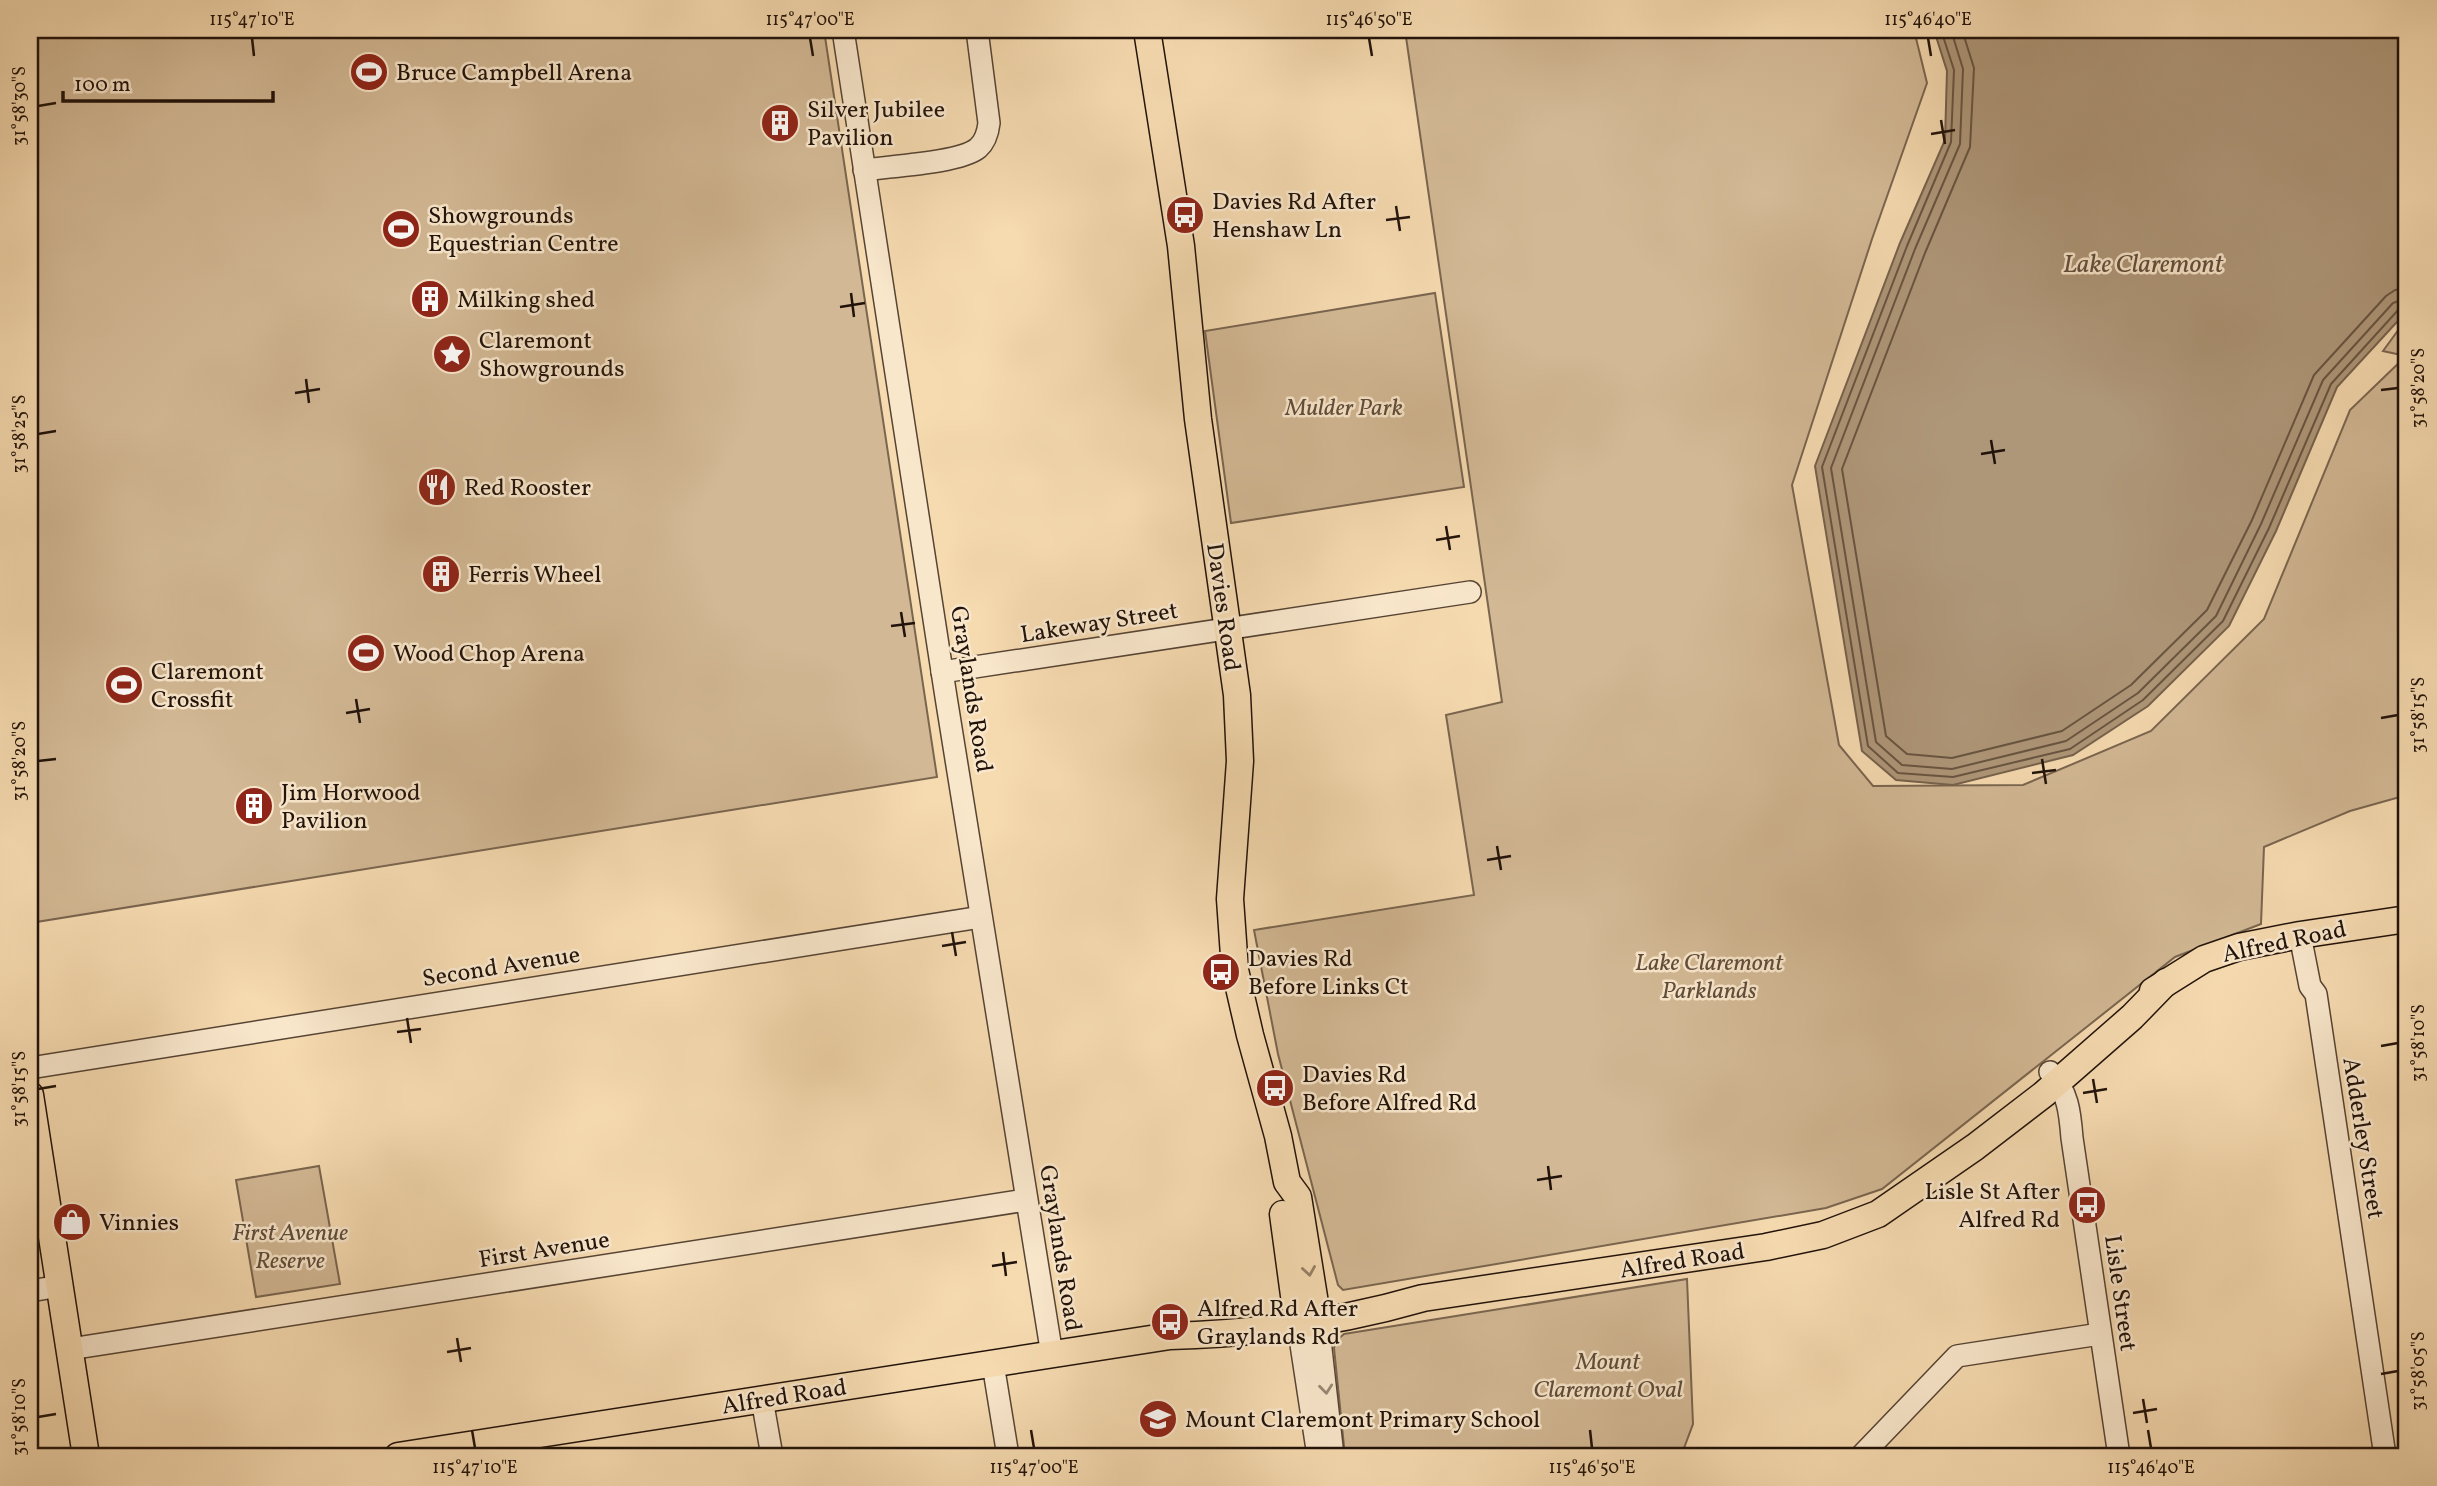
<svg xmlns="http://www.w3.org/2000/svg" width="2437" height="1486" viewBox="0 0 2437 1486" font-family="Vollkorn,serif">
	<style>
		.green { fill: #d2b894; stroke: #7a654f; stroke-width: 2 }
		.water { fill: #ae9678; stroke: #76614c; stroke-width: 2 }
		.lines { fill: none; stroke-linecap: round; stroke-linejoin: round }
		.shore { stroke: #685441; stroke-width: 2 }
		.minor-casing { stroke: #564434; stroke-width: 24 }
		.major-casing { stroke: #21120a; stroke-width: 29 }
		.minor { stroke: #f9e7cc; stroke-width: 21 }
		.major { stroke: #f6dab0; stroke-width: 26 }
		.oneway { stroke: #968065 }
		.oneway2 { stroke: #988775 }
		.ticks { fill: none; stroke: #21120a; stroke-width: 2.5 }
		.labels { text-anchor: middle; stroke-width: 5; stroke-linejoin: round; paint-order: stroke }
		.poi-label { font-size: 24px; fill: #21120a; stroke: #f9e7cc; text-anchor: start }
		.park-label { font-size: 24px; font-style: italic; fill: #5f4c3a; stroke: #f9e7cc }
		.street-label { font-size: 24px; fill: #21120a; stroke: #f9e7cc }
		.water-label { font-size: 26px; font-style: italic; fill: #604d3b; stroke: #f9e7cc }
		.neatline { fill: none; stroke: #21120a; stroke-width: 2.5 }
		.ticks-label { font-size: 18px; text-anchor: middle; fill: #21120a }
	</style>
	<rect width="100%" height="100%" fill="#f6dab0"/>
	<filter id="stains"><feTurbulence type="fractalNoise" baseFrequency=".00286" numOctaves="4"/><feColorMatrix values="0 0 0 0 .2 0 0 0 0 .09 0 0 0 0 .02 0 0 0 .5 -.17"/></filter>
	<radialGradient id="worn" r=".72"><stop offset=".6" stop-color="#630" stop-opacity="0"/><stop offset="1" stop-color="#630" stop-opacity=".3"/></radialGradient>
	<g class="green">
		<path d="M 30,30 L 824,30 L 937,777 L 30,923 Z"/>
		<path d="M 1405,30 L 1914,30 L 1927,83 L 1872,239 L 1792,485 L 1839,745 L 1873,786 L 2023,785 L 2151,731 L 2264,619 L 2350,410 L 2406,356 L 2383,351 L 2407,318 L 2407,795 L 2350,811 L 2264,847 L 2261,924 L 2175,957 L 1882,1189 L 1826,1208 L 1343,1290 L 1338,1285 L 1278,1054 L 1254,930 L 1474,895 L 1446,715 L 1502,702 Z"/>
		<path d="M 1435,293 L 1464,487 L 1231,523 L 1205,331 Z"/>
		<path d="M 319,1166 L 340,1284 L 256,1297 L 236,1180 Z"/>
		<path d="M 1687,1279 L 1693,1424 L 1681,1456 L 1345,1456 L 1334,1348 L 1337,1340 L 1344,1334 Z"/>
	</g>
	<path class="water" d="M 1934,30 L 2407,30 L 2407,311 L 2337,387 L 2276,531 L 2229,626 L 2148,706 L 2073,755 L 1953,785 L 1896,780 L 1862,751 L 1815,466 L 1900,243 L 1945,140 L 1947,71 Z"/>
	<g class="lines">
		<g class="shore">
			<path d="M 1941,30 L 1954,70 L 1951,142 L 1907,246 L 1822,467 L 1868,746 L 1898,773 L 1953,777 L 2070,749 L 2143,700 L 2223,621 L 2269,528 L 2331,384 L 2399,309 L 2407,307"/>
			<path d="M 1951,30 L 1963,69 L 1960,144 L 1915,249 L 1831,468 L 1876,742 L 1902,765 L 1952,769 L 2066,741 L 2138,693 L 2216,616 L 2261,524 L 2323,380 L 2393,303 L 2407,298"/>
			<path d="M 1962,30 L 1974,68 L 1970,147 L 1925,253 L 1842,469 L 1886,736 L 1907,754 L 1952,758 L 2062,731 L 2131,685 L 2207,610 L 2252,520 L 2314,375 L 2386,296 L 2395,290 L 2407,288"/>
		</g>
		<defs>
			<g id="minor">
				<path d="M 843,30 L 946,697 L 1052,1355"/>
				<path d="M 864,170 C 890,166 960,163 978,148 C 986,141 988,132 989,123 L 977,30"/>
				<path d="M 942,672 L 1470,592"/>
				<path d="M 2300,935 L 2310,986 L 2316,994 L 2385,1456"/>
				<path d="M 30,1068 L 981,917"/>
				<path d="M 2050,1072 C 2068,1092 2070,1112 2072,1138 L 2119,1456"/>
				<path d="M 30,1291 L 60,1286"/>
				<path d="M 1318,1322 L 1333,1456"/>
				<path d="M 1298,1325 L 1318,1456"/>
				<path d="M 70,1349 L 1026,1200"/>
				<path d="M 993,1364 L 1008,1456"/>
				<path d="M 762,1399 L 772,1456"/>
				<path d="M 1861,1456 L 1957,1356 L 2100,1334"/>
			</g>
			<g id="major">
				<path d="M 1147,30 L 1181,246 L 1198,419 L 1237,695 L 1240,761 L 1230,899 L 1235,970 L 1250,1035 L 1278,1136 L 1287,1182 L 1298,1197 L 1318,1322"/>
				<path d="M 2153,991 L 2204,959 L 2239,947 L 2300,935 L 2407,919"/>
				<path d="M 30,1095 L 86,1456"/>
				<path d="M 1283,1214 L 1298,1325"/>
				<path d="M 398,1456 L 1170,1336 C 1256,1334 1340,1322 1423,1298 L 1766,1247 L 1823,1235 L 1878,1214 L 1975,1147 L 2044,1094 L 2132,1017 L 2166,982"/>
			</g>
		</defs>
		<use href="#minor" class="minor-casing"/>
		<use href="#major" class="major-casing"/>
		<use href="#minor" class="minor"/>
		<use href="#major" class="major"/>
	</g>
	<defs><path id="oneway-chevron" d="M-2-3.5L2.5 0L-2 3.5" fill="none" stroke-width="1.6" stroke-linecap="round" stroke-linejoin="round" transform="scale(1.75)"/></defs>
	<use class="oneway" href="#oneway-chevron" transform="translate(1309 1271) rotate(81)"/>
	<use class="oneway2" href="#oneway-chevron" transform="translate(1326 1389) rotate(84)"/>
	<path class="ticks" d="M 252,38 L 254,56M 810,38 L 813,56M 1369,38 L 1372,56M 1928,38 L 1931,56M 38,106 L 56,103M 1941,120 L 1945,144M 1931,134 L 1955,130M 1396,206 L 1400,231M 1386,220 L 1410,217M 851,293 L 854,317M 840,307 L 865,303M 306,379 L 309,403M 2381,390 L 2398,388M 295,393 L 320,389M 38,434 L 56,431M 1991,440 L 1995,464M 1981,454 L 2005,450M 1446,526 L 1450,550M 1436,540 L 1460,536M 901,612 L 905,637M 891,626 L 915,623M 356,699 L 360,723M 346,713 L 370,709M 2381,718 L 2398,715M 2042,759 L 2046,784M 38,761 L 56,759M 2032,773 L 2056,770M 1497,846 L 1501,870M 1487,860 L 1511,856M 952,932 L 956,956M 942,946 L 966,942M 407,1018 L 411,1043M 397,1032 L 421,1029M 2381,1046 L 2398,1043M 2093,1079 L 2097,1103M 38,1089 L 56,1086M 2083,1093 L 2107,1089M 1548,1166 L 1551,1190M 1537,1180 L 1562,1176M 1003,1252 L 1006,1276M 992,1266 L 1017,1262M 457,1338 L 461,1362M 447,1352 L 471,1348M 2381,1374 L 2398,1371M 2143,1399 L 2147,1423M 2133,1413 L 2157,1409M 38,1417 L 56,1414M 472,1430 L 475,1448M 1031,1430 L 1034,1448M 1590,1430 L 1592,1448M 2148,1430 L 2151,1448"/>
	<defs>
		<symbol id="stadium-disc" viewBox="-11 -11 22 22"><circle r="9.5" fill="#8f2418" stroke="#f9e7cc"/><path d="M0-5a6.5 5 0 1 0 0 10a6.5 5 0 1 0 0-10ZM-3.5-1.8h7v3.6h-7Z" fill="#fff"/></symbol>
		<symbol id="building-disc" viewBox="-11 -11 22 22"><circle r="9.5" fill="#8f2418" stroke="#f9e7cc"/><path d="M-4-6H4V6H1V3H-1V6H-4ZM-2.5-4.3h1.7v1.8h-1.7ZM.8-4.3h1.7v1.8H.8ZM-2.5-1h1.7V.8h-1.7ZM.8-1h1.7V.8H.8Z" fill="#fff"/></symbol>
		<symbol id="bus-disc" viewBox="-11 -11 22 22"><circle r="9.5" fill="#8f2418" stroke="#f9e7cc"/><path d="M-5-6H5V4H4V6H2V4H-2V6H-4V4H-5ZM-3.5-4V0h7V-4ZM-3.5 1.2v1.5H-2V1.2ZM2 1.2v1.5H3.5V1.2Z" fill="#fff"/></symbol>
		<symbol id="sight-disc" viewBox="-11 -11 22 22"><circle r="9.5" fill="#8f2418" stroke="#f9e7cc"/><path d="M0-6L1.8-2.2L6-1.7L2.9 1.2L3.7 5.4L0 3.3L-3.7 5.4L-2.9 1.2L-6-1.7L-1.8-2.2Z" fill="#fff"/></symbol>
		<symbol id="restaurant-disc" viewBox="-11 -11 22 22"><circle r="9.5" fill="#8f2418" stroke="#f9e7cc"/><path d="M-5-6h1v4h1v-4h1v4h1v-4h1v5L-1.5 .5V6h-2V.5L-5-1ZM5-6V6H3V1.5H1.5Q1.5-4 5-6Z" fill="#fff"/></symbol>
		<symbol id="shop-disc" viewBox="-11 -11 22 22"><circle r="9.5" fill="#8f2418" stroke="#f9e7cc"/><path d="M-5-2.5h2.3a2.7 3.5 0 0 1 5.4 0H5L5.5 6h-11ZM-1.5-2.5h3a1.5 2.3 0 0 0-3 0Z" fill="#fff"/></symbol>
		<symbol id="school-disc" viewBox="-11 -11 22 22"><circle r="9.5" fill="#8f2418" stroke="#f9e7cc"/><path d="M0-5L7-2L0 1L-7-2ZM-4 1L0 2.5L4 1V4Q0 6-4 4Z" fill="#fff"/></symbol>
	</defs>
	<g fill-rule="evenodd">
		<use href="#stadium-disc" x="347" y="50" width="44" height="44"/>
		<use href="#building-disc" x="758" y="101" width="44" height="44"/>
		<use href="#bus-disc" x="1163" y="193" width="44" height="44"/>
		<use href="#stadium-disc" x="379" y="207" width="44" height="44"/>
		<use href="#building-disc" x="408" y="277" width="44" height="44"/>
		<use href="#sight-disc" x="430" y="332" width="44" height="44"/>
		<use href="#restaurant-disc" x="415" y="465" width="44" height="44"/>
		<use href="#building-disc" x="419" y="552" width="44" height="44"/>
		<use href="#stadium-disc" x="344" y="631" width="44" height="44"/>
		<use href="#stadium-disc" x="102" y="663" width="44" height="44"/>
		<use href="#building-disc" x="232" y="784" width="44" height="44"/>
		<use href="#bus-disc" x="1199" y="950" width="44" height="44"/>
		<use href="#bus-disc" x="1253" y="1066" width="44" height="44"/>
		<use href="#bus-disc" x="2065" y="1183" width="44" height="44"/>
		<use href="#shop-disc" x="50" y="1200" width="44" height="44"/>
		<use href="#bus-disc" x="1148" y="1300" width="44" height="44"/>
		<use href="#school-disc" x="1136" y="1397" width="44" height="44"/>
	</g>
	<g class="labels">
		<g class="poi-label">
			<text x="396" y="80">Bruce Campbell Arena</text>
			<text x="807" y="117">Silver Jubilee<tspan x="807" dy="28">Pavilion</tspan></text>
			<text x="1212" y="209">Davies Rd After<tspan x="1212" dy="28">Henshaw Ln</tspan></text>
			<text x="428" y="223">Showgrounds<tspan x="428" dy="28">Equestrian Centre</tspan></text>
			<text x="457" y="307">Milking shed</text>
			<text x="479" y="348">Claremont<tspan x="479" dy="28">Showgrounds</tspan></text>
			<text x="464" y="495">Red Rooster</text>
			<text x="468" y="582">Ferris Wheel</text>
			<text x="393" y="661">Wood Chop Arena</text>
			<text x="151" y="679">Claremont<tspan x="151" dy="28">Crossfit</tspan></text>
			<text x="281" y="800">Jim Horwood<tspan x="281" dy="28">Pavilion</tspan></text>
			<text x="1248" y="966">Davies Rd<tspan x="1248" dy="28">Before Links Ct</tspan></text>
			<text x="1302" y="1082">Davies Rd<tspan x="1302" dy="28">Before Alfred Rd</tspan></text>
			<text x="2060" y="1199" text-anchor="end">Lisle St After<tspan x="2060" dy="28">Alfred Rd</tspan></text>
			<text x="99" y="1230">Vinnies</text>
			<text x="1197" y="1316">Alfred Rd After<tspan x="1197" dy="28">Graylands Rd</tspan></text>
			<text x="1185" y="1427">Mount Claremont Primary School</text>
		</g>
		<g class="park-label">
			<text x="1344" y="415">Mulder Park</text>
			<text x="1709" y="970">Lake Claremont<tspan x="1709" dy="28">Parklands</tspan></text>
			<text x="290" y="1240">First Avenue<tspan x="290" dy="28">Reserve</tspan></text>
			<text x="1608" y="1369">Mount<tspan x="1608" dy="28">Claremont Oval</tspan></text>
		</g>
		<g class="street-label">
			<text transform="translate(1224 607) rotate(82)" y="8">Davies Road</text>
			<text transform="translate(1099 622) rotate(-9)" y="8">Lakeway Street</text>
			<text transform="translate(972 689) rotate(81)" y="8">Graylands Road</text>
			<text transform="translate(2284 941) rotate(-12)" y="8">Alfred Road</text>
			<text transform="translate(501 966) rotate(-9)" y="8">Second Avenue</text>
			<text transform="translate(2364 1138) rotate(81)" y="8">Adderley Street</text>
			<text transform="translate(1061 1248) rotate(81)" y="8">Graylands Road</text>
			<text transform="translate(544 1249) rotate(-9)" y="8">First Avenue</text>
			<text transform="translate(1682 1260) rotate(-9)" y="8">Alfred Road</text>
			<text transform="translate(2121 1293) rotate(82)" y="8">Lisle Street</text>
			<text transform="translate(784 1396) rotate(-9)" y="8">Alfred Road</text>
		</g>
		<g class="water-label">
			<text x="2143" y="272">Lake Claremont</text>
		</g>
	</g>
	<rect width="2437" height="1486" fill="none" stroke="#f6dab0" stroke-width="77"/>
	<path d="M63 91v10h210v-10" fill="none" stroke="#21120a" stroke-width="3.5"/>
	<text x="74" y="91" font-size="21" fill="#21120a" stroke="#f9e7cc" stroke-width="5" paint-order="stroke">100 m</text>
	<rect x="38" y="38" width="2360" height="1410" class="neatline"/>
	<g class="ticks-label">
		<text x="252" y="25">115°47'10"E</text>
		<text x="810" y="25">115°47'00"E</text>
		<text x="1369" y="25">115°46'50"E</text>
		<text x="1928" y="25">115°46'40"E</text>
		<text transform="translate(19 106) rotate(-90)" y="6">31°58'30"S</text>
		<text transform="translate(2418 388) rotate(-90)" y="6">31°58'20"S</text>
		<text transform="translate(19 434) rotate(-90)" y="6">31°58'25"S</text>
		<text transform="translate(2418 715) rotate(-90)" y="6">31°58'15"S</text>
		<text transform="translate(19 761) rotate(-90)" y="6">31°58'20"S</text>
		<text transform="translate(2418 1043) rotate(-90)" y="6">31°58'10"S</text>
		<text transform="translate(19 1089) rotate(-90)" y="6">31°58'15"S</text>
		<text transform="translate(2418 1371) rotate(-90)" y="6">31°58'05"S</text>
		<text transform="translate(19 1417) rotate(-90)" y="6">31°58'10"S</text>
		<text x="475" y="1473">115°47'10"E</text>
		<text x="1034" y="1473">115°47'00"E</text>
		<text x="1592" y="1473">115°46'50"E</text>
		<text x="2151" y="1473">115°46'40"E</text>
	</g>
	<rect width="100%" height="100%" filter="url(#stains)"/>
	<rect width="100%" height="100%" fill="url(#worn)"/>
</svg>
